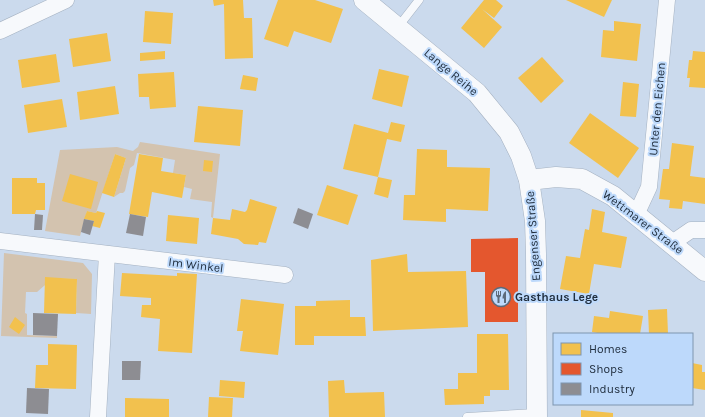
<svg xmlns="http://www.w3.org/2000/svg" width="705" height="417" viewBox="0 0 705 417" font-family="Karla,sans-serif">
	<style>
		.green { fill: #d3c3af }
		.homes { fill: #f2c14e }
		.shops { fill: #e4572e }
		.industry { fill: #8d8d92 }
		.lines { fill: none; stroke-linecap: round; stroke-linejoin: round }
		.service-casing { stroke: #a4b1c1; stroke-width: 9 }
		.minor-casing { stroke: #a4b1c1; stroke-width: 17 }
		.tertiary-casing { stroke: #a4b1c1; stroke-width: 21 }
		.service { stroke: #f7f9fc; stroke-width: 8 }
		.minor { stroke: #f7f9fc; stroke-width: 16 }
		.tertiary { stroke: #f7f9fc; stroke-width: 20 }
		.labels { text-anchor: middle; stroke-width: 4; stroke-linejoin: round; paint-order: stroke }
		.street-label { font-size: 12px; fill: #202e3e; stroke: #bdd9fb }
		.poi-label { font-size: 12px; font-weight: bold; fill: #202e3e; stroke: #bdd9fb; text-anchor: start }
	</style>
	<rect width="100%" height="100%" fill="#cbdaed"/>
	<g class="green">
		<path d="M 140,142 L 220,154 L 213,218 L 211,217 L 212,202 L 190,199 L 192,189 L 184,187 L 186,175 L 173,173 L 175,160 L 137,153 L 134,165 L 130,168 L 125,191 L 123,193 L 120,193 L 114,197 L 126,158 L 115,154 L 96,213 L 87,211 L 80,236 L 45,231 L 60,150 L 117,147 L 133,151 L 138,147 Z"/>
		<path d="M 4,253 L 83,263 L 92,274 L 91,314 L 76,313 L 77,279 L 45,278 L 45,285 L 37,292 L 26,292 L 25,313 L 27,314 L 27,335 L 57,336 L 57,338 L 1,336 Z"/>
	</g>
	<g class="homes">
		<path d="M 213,0 L 243,0 L 244,18 L 252,18 L 253,58 L 225,59 L 224,4 L 214,6 Z"/>
		<path d="M 278,0 L 315,0 L 343,9 L 331,43 L 294,31 L 288,47 L 264,39 Z"/>
		<path d="M 484,0 L 496,0 L 503,6 L 494,18 L 482,9 L 502,27 L 484,48 L 461,28 Z"/>
		<path d="M 566,0 L 612,0 L 604,17 Z"/>
		<path d="M 145,11 L 173,13 L 171,44 L 143,42 Z"/>
		<path d="M 614,21 L 641,24 L 637,61 L 601,57 L 603,30 L 614,31 Z"/>
		<path d="M 107,33 L 111,61 L 73,67 L 69,39 Z"/>
		<path d="M 165,51 L 165,59 L 140,61 L 140,53 Z"/>
		<path d="M 693,51 L 705,52 L 705,88 L 689,87 L 690,78 L 687,78 L 689,60 L 692,60 Z"/>
		<path d="M 56,54 L 60,82 L 22,88 L 18,60 Z"/>
		<path d="M 542,57 L 564,81 L 541,103 L 518,78 Z"/>
		<path d="M 379,69 L 409,76 L 402,107 L 372,99 Z"/>
		<path d="M 174,72 L 176,107 L 150,109 L 149,97 L 139,97 L 138,74 Z"/>
		<path d="M 243,75 L 258,78 L 256,91 L 240,89 Z"/>
		<path d="M 623,82 L 639,84 L 636,117 L 620,116 Z"/>
		<path d="M 115,86 L 119,114 L 80,120 L 77,92 Z"/>
		<path d="M 62,99 L 67,127 L 28,133 L 24,105 Z"/>
		<path d="M 198,106 L 243,110 L 240,146 L 194,142 Z"/>
		<path d="M 590,113 L 639,148 L 618,178 L 569,143 Z"/>
		<path d="M 391,122 L 405,125 L 401,142 L 387,139 L 378,177 L 343,169 L 354,124 L 388,133 Z"/>
		<path d="M 672,143 L 694,146 L 690,176 L 705,178 L 705,204 L 683,201 L 682,209 L 669,208 L 670,200 L 659,199 L 663,169 L 669,169 Z"/>
		<path d="M 417,149 L 447,150 L 447,167 L 490,168 L 488,211 L 446,209 L 446,222 L 403,220 L 404,195 L 415,195 Z"/>
		<path d="M 115,154 L 126,158 L 114,197 L 102,193 Z"/>
		<path d="M 139,154 L 163,158 L 161,171 L 186,175 L 182,198 L 152,192 L 148,217 L 129,214 Z"/>
		<path d="M 204,160 L 213,161 L 212,172 L 203,171 Z"/>
		<path d="M 70,174 L 98,182 L 91,209 L 62,201 Z"/>
		<path d="M 378,177 L 392,180 L 388,198 L 374,194 Z"/>
		<path d="M 12,178 L 37,178 L 37,183 L 45,183 L 45,210 L 36,210 L 35,214 L 12,214 Z"/>
		<path d="M 327,185 L 358,195 L 348,225 L 317,215 Z"/>
		<path d="M 250,199 L 277,207 L 266,243 L 259,242 L 258,245 L 244,244 L 238,239 L 211,234 L 213,218 L 230,220 L 232,209 L 245,212 L 247,210 Z"/>
		<path d="M 592,209 L 605,212 L 602,232 L 627,237 L 621,268 L 594,264 L 589,294 L 560,289 L 566,256 L 580,258 L 585,229 L 589,230 Z"/>
		<path d="M 87,211 L 96,213 L 97,211 L 105,213 L 100,228 L 92,226 L 94,221 L 84,219 Z"/>
		<path d="M 168,215 L 199,218 L 197,244 L 166,241 Z"/>
		<path d="M 407,254 L 408,272 L 466,271 L 468,327 L 373,331 L 371,260 Z"/>
		<path d="M 122,273 L 177,276 L 177,273 L 197,274 L 192,353 L 158,351 L 160,319 L 141,317 L 142,305 L 151,305 L 151,298 L 120,296 Z"/>
		<path d="M 45,277 L 77,279 L 76,314 L 44,313 Z"/>
		<path d="M 241,299 L 284,304 L 278,355 L 240,351 L 243,331 L 237,331 Z"/>
		<path d="M 350,300 L 350,317 L 365,317 L 366,336 L 314,336 L 314,345 L 295,345 L 295,306 L 316,306 L 316,301 Z"/>
		<path d="M 667,309 L 668,334 L 649,334 L 648,310 Z"/>
		<path d="M 610,311 L 643,316 L 640,334 L 603,334 L 592,332 L 594,316 L 609,318 Z"/>
		<path d="M 15,317 L 25,325 L 19,334 L 9,327 Z"/>
		<path d="M 477,334 L 508,334 L 509,390 L 490,390 L 490,396 L 484,396 L 484,404 L 445,405 L 444,389 L 458,389 L 458,373 L 477,373 Z"/>
		<path d="M 48,344 L 77,345 L 76,389 L 35,388 L 36,365 L 48,365 Z"/>
		<path d="M 692,363 L 702,365 L 702,372 L 705,372 L 705,390 L 692,388 Z"/>
		<path d="M 220,380 L 245,382 L 244,398 L 219,396 Z"/>
		<path d="M 344,380 L 345,393 L 384,392 L 385,417 L 329,417 L 328,381 Z"/>
		<path d="M 209,397 L 233,398 L 232,417 L 208,417 Z"/>
		<path d="M 125,398 L 169,399 L 169,417 L 125,417 Z"/>
		<path d="M 581,410 L 613,413 L 613,417 L 581,417 Z"/>
	</g>
	<path class="shops" d="M 518,238 L 518,322 L 485,322 L 485,272 L 471,272 L 471,239 Z"/>
	<g class="industry">
		<path d="M 298,208 L 313,214 L 308,229 L 293,223 Z"/>
		<path d="M 35,214 L 43,215 L 42,230 L 34,230 Z"/>
		<path d="M 130,214 L 146,217 L 143,236 L 126,233 Z"/>
		<path d="M 84,219 L 94,221 L 90,235 L 81,232 Z"/>
		<path d="M 33,313 L 58,314 L 57,336 L 33,335 Z"/>
		<path d="M 122,361 L 141,361 L 140,380 L 122,380 Z"/>
		<path d="M 27,388 L 49,389 L 48,414 L 26,413 Z"/>
	</g>
	<g class="lines">
		<defs>
			<g id="service">
				<path d="M 398,27 L 419,0"/>
				<path d="M 467,417 L 536,413"/>
			</g>
			<g id="minor">
				<path d="M 0,31 L 66,0"/>
				<path d="M 636,215 L 649,187 L 667,0"/>
				<path d="M 0,241 L 285,275"/>
				<path d="M 672,243 L 691,230 L 705,230"/>
				<path d="M 98,417 L 107,254"/>
			</g>
			<g id="tertiary">
				<path d="M 364,0 L 477,93 L 509,132 L 521,156 L 529,180 L 535,221 L 536,254 L 537,417"/>
				<path d="M 529,180 L 556,177 L 582,179 L 613,196 L 705,271"/>
			</g>
		</defs>
		<use href="#service" class="service-casing"/>
		<use href="#minor" class="minor-casing"/>
		<use href="#tertiary" class="tertiary-casing"/>
		<use href="#service" class="service"/>
		<use href="#minor" class="minor"/>
		<use href="#tertiary" class="tertiary"/>
	</g>
	<defs>
		<symbol id="restaurant-ring" viewBox="-11 -11 22 22"><circle r="9.5" fill="#bdd9fb" stroke="#5c6a7b" stroke-width="1.5"/><path d="M-5-6h1v4h1v-4h1v4h1v-4h1v5L-1.5 .5V6h-2V.5L-5-1ZM5-6V6H3V1.5H1.5Q1.5-4 5-6Z" fill="#5c6a7b"/></symbol>
	</defs>
	<g fill-rule="evenodd">
		<use href="#restaurant-ring" x="490" y="286" width="22" height="22"/>
	</g>
	<g class="labels">
		<g class="street-label">
			<text transform="translate(451 72) rotate(40)" y="4">Lange Reihe</text>
			<text transform="translate(657 109) rotate(-85)" y="4">Unter den Eichen</text>
			<text transform="translate(643 222) rotate(37)" y="4">Wettmarer Straße</text>
			<text transform="translate(533 236) rotate(-94)" y="4">Engenser Straße</text>
			<text transform="translate(196 265) rotate(7)" y="4">Im Winkel</text>
		</g>
		<g class="poi-label">
			<text x="515" y="301">Gasthaus Lege</text>
		</g>
	</g>
	<rect x="553" y="333" width="140" height="72" fill="#bdd9fb" stroke="#7e95af"/>
	<rect x="561" y="343" width="20" height="12" fill="#f2c14e" stroke="#7e95af"/>
	<text x="589" y="353" font-size="12" fill="#202e3e">Homes</text>
	<rect x="561" y="363" width="20" height="12" fill="#e4572e" stroke="#7e95af"/>
	<text x="589" y="373" font-size="12" fill="#202e3e">Shops</text>
	<rect x="561" y="383" width="20" height="12" fill="#8d8d92" stroke="#7e95af"/>
	<text x="589" y="393" font-size="12" fill="#202e3e">Industry</text>
</svg>
